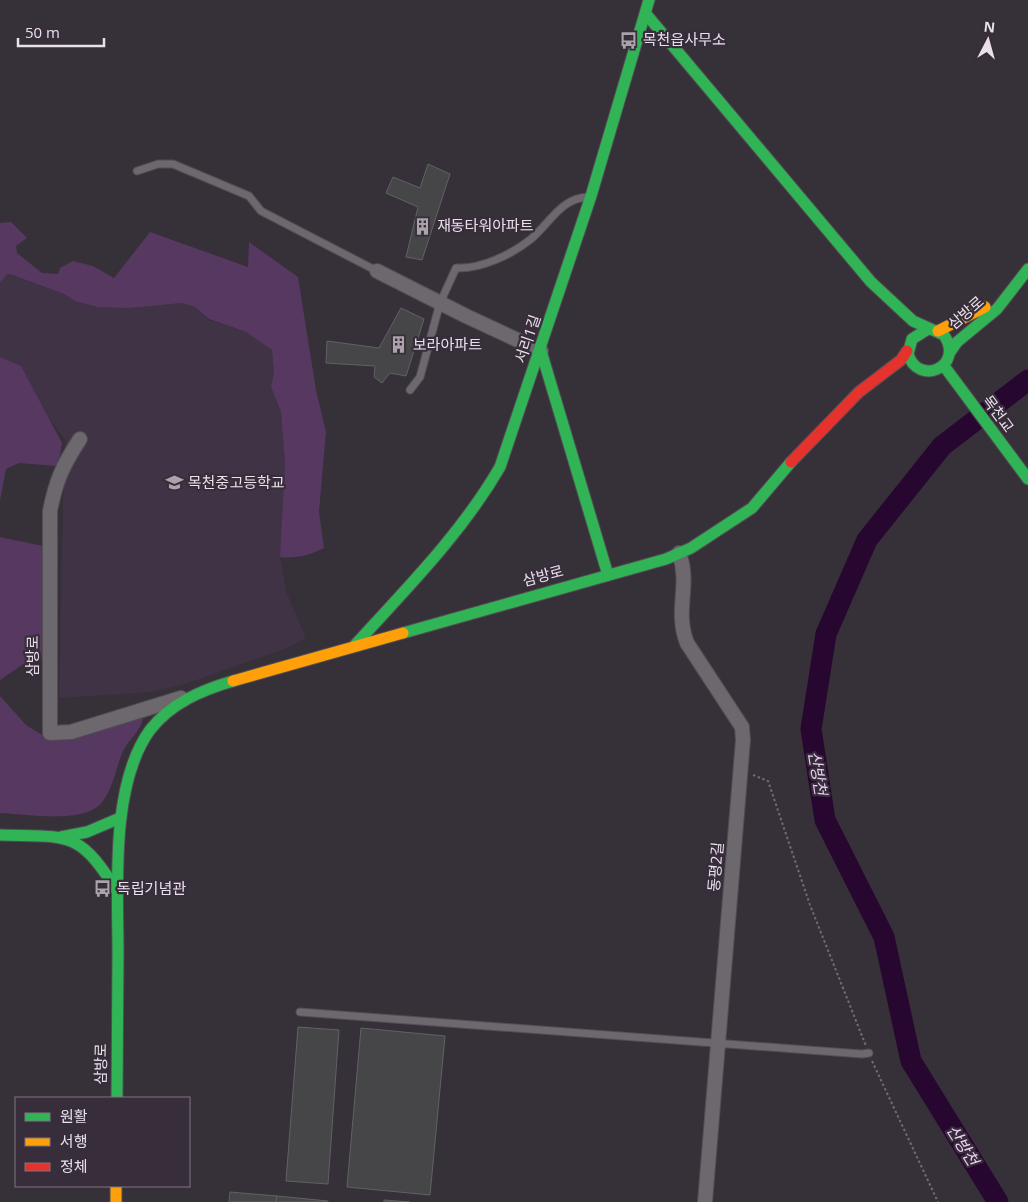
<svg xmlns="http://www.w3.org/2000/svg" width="1028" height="1202" viewBox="0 0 1028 1202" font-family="'Open Sans','Noto Sans KR',sans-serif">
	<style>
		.built { fill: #413346 }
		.green { fill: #563860 }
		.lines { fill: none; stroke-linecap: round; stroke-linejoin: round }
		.river { stroke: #270730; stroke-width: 21 }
		.building { fill: #464649; stroke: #606264 }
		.lane-casing { stroke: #524d54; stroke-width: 9 }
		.street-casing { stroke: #524d54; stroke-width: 16 }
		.fast-casing { stroke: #524d54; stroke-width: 13 }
		.slow-casing { stroke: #524d54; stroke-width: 13 }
		.jam-casing { stroke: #524d54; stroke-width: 13 }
		.path { stroke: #716c72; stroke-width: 2; stroke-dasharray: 2.5 2.5; stroke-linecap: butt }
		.lane { stroke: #6c686e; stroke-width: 7 }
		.street { stroke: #6c686e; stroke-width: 14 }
		.fast { stroke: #30b455; stroke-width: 11 }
		.slow { stroke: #ff9f0a; stroke-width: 11 }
		.jam { stroke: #e5322d; stroke-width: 11 }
		.labels { text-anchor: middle; stroke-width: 4.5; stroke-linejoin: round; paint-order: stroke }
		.poi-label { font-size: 15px; fill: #e8e1ea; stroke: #382d3b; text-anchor: start }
		.street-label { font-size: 15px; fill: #e8e1ea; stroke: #382d3b }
		.water-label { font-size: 16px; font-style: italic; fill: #eacff3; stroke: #382d3b }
	</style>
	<rect width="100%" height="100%" fill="#363038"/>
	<path class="built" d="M 7,274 L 64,294 L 75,301 L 130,308 L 182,303 L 195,307 L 209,320 L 246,332 L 272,350 L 274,372 L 271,387 L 281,412 L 285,463 L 280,557 L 286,591 L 306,638 L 287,648 L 182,685 L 150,692 L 59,698 L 63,503 L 66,441 L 49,418 L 21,367 L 0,357 L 0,283 Z"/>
	<g class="green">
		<path d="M 11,222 L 27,238 L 16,246 L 17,253 L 42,273 L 58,274 L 60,268 L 73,261 L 93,266 L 114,278 L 150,232 L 248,267 L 249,242 L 298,277 L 316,390 L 326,432 L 319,512 L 324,548 C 310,555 296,559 280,557 L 285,463 L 281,412 L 271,387 L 274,372 L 272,350 L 246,332 L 209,319 L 195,307 L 182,303 L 130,308 L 98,307 L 75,301 L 64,294 L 12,275 L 7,274 L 0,283 L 0,223 Z"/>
		<path d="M 0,357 L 21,366 L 62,443 L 59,461 L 56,466 L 19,463 L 6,469 L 0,501 Z"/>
		<path d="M 0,537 L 43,546 L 43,659 L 22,665 L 0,680 Z"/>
		<path d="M 0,696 L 26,725 L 49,739 L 140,715 L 143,719 C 140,732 129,739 123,751 C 116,767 114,786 103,801 C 87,825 26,814 0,813 Z"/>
	</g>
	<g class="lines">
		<path class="river" d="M 998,1202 L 911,1061 L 884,937 L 825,820 L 811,729 L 826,634 L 867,540 L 942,446 L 1028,380"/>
	</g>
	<g class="building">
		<path d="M 428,164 L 450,174 L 422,260 L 406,257 L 418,207 L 386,193 L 393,177 L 420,188 Z"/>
		<path d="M 401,308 L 424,319 L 406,376 L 390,373 L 382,383 L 374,377 L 375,366 L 326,363 L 327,341 L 379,348 Z"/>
		<path d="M 298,1027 L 339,1030 L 328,1184 L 286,1181 Z"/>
		<path d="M 361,1028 L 445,1036 L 430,1195 L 347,1187 Z"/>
		<path d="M 230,1192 L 277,1196 L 276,1202 L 229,1202 Z"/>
		<path d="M 277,1196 L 328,1201 L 328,1202 L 276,1202 Z"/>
		<path d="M 384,1200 L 410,1202 L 384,1202 Z"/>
	</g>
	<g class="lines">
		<defs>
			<g id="lane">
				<path d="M 137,171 L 158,164 L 173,164 L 249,196 L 261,211 L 377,271"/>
				<path d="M 410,390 L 420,377 L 440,303 L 456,268 C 481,269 511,255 531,239 C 550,223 561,198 588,197"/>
				<path d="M 300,1012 L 862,1054 L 869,1053"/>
			</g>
			<g id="street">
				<path d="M 377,271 L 466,316 L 541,351"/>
				<path d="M 80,439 C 63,465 56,480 50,511 L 50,733 L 71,732 L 181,698"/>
				<path d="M 679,553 C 691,586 674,609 687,643 L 742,727 L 743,740 L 705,1202"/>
			</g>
			<g id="fast">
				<path d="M 646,14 L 871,282 L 913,321 L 944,335 C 965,367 918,387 908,354 L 912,339 L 928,329"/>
				<path d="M 541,351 L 608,575"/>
				<path d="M 950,352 L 957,342 L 997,309 L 1028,269"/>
				<path d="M 944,366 L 1028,479"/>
				<path d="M 403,633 L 666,559 L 691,548 L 752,508 L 791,462"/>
				<path d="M 355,645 C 407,588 461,534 500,467 L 591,196 L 649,0"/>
				<path d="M 0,835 C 68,837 79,829 118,893"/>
				<path d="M 61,837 L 87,832 L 120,818"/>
				<path d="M 117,1098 C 117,1050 118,1002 118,953 C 118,888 110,785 150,730 C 171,703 202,690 233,681"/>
			</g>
			<g id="slow">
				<path d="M 938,331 L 985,307"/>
				<path d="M 233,681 L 403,633"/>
				<path d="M 116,1186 L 116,1202"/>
			</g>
			<path id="jam" d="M 791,462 L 859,392 L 901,360 L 907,351"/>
		</defs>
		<use href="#lane" class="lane-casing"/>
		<use href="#street" class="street-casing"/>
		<use href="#fast" class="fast-casing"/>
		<use href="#slow" class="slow-casing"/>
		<use href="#jam" class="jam-casing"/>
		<g class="path">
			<path d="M 753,775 L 768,781 L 810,905 L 866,1046"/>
			<path d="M 872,1061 L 938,1202"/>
		</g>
		<use href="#lane" class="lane"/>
		<use href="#street" class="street"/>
		<use href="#fast" class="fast"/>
		<use href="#slow" class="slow"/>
		<use href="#jam" class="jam"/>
	</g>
	<defs>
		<symbol id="bus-bare" viewBox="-9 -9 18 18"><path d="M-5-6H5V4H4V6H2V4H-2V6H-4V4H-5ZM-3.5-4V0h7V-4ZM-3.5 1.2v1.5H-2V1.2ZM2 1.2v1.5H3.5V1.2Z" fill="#aaa3ac" stroke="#382d3b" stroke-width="2.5" paint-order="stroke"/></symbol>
		<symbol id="building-bare" viewBox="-9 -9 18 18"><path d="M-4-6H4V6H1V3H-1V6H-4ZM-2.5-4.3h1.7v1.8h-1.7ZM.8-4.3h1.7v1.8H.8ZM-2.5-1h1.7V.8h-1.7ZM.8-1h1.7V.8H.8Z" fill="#aaa3ac" stroke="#382d3b" stroke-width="2.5" paint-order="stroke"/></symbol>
		<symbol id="school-bare" viewBox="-9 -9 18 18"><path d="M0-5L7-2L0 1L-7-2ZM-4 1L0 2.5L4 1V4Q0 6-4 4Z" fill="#aaa3ac" stroke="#382d3b" stroke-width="2.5" paint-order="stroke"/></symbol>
	</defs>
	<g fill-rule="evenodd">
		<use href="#bus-bare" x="616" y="28" width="25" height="25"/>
		<use href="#building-bare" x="410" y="214" width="25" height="25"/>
		<use href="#building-bare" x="386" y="332" width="25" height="25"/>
		<use href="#school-bare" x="162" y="470" width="25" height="25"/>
		<use href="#bus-bare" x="90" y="876" width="25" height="25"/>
	</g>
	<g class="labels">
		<g class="poi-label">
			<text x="643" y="45">목천읍사무소</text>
			<text x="437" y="231">재동타워아파트</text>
			<text x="413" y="350">보라아파트</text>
			<text x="188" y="488">목천중고등학교</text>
			<text x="117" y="894">독립기념관</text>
		</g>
		<g class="street-label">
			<text transform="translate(966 313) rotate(-41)" y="5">삼방로</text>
			<text transform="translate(528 339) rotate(-71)" y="5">서리1길</text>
			<text transform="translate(998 414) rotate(54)" y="5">목천교</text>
			<text transform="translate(543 576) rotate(-15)" y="5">삼방로</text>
			<text transform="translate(33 656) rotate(-90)" y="5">삼방로</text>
			<text transform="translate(716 867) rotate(-85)" y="5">동평2길</text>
			<text transform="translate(101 1064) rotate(-89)" y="5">삼방로</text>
		</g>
		<g class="water-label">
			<text transform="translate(818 773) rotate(81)" y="6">산방천</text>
			<text transform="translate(963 1145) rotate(58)" y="6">산방천</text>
		</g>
	</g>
	<rect x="15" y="1097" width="175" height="90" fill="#382d3b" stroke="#7e7581"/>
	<rect x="25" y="1113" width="25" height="8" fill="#30b455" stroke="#7e7581"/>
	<text x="60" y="1122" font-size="15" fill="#e8e1ea">원활</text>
	<rect x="25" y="1138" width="25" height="8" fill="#ff9f0a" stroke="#7e7581"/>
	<text x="60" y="1147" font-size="15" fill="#e8e1ea">서행</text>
	<rect x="25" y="1163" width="25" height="8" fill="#e5322d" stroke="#7e7581"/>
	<text x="60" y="1172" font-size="15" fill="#e8e1ea">정체</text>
	<g transform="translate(988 40) rotate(6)" stroke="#382d3b" stroke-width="4" paint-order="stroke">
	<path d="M0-4L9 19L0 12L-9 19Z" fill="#e8e1ea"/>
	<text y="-8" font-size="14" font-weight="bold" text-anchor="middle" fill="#e8e1ea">N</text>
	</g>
	<path d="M18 38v8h86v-8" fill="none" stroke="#e8e1ea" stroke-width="2.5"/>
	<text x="25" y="38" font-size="15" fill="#e8e1ea" stroke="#382d3b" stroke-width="4" paint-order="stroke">50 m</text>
</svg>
